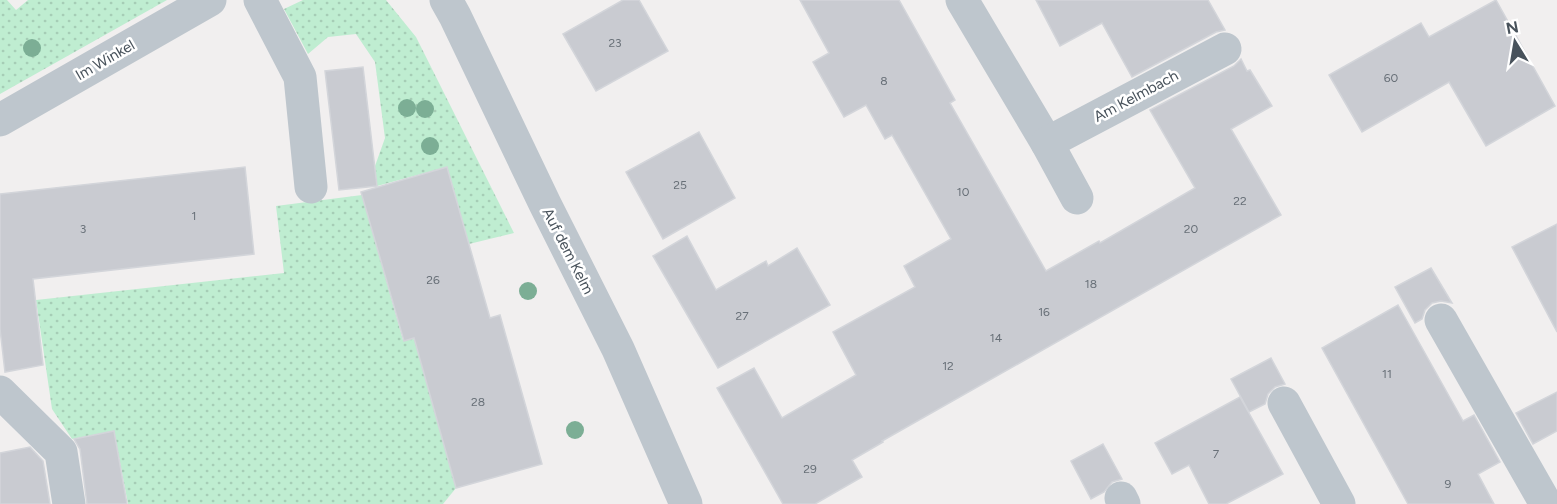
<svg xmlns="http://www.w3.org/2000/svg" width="1557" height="504" viewBox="0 0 1557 504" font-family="Figtree,sans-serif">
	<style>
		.grass { fill: url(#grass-dots) }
		.building { fill: #c9cbd1; stroke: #d3d5da; stroke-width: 1.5 }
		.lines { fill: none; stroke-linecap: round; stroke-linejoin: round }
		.minor { stroke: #bec6cd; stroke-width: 33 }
		.tree { fill: #7cae95 }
		.labels { text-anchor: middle; stroke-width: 5; stroke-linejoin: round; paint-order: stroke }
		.number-label { font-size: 12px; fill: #687078 }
		.street-label { font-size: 15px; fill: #48525b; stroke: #fff }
	</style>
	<defs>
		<pattern id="grass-dots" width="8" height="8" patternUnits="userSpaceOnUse" patternTransform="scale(1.5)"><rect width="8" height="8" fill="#bfedd1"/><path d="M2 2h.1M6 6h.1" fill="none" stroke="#a6cdb6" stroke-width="1.8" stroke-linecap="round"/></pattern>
	</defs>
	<rect width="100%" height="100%" fill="#f1efef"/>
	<g class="grass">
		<path d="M 0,0 L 7,0 L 16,10 L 28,0 L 167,0 L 0,94 Z"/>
		<path d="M 303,0 L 386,0 L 416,37 L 514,233 L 469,244 L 447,167 L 377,186 L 375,166 L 385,138 L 375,62 L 356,34 L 328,37 L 308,54 L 284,9 Z"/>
		<path d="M 362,195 L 403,340 L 415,339 L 456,488 L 443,504 L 128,504 L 114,431 L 72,439 L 52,409 L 36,300 L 284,273 L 276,206 Z"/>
	</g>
	<g class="building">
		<path d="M 623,0 L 639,0 L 668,51 L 596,91 L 563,34 Z"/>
		<path d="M 800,0 L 899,0 L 955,100 L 950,103 L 1046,271 L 1099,241 L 1100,243 L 1195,188 L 1150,110 L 1234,66 L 1241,59 L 1247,71 L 1250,70 L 1272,106 L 1231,129 L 1281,215 L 882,441 L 883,442 L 852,460 L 862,477 L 815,504 L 783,504 L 717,388 L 754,368 L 782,418 L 856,375 L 833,332 L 915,287 L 904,266 L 951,239 L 892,135 L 885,139 L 866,105 L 844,117 L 813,62 L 829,53 Z"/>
		<path d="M 1036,0 L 1208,0 L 1225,30 L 1216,32 L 1132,77 L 1102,23 L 1060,46 Z"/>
		<path d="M 1496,0 L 1555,106 L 1486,146 L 1449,82 L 1362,132 L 1329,75 L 1421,23 L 1429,37 Z"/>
		<path d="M 363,67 L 377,186 L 339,190 L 325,71 Z"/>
		<path d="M 699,132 L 735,198 L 663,239 L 626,172 Z"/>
		<path d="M 245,167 L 254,254 L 33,279 L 43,365 L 5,372 L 0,329 L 0,194 Z"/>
		<path d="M 447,167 L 490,318 L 500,315 L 542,464 L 456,488 L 414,338 L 404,341 L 361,192 Z"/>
		<path d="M 1557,224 L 1557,332 L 1512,247 Z"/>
		<path d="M 687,236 L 716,290 L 766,261 L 768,266 L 797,248 L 830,305 L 718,368 L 653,256 Z"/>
		<path d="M 1431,268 L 1452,303 L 1441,301 L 1432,303 L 1425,310 L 1422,319 L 1415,323 L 1395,287 Z"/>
		<path d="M 1398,305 L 1463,421 L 1474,415 L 1500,462 L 1478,474 L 1494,504 L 1408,504 L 1322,348 Z"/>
		<path d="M 1271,358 L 1285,384 L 1275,387 L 1268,394 L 1265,404 L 1249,412 L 1231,379 Z"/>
		<path d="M 1557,392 L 1557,431 L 1533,444 L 1516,413 Z"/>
		<path d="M 1240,397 L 1283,474 L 1226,504 L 1209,504 L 1189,465 L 1172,474 L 1155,443 Z"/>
		<path d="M 114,431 L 127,504 L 87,504 L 80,449 L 74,439 Z"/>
		<path d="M 1103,444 L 1122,479 L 1112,482 L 1104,492 L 1091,499 L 1071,461 Z"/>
		<path d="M 30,447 L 43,461 L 50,504 L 0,504 L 0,453 Z"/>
	</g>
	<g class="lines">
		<g class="minor">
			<path d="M 260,0 L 300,77 L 311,187"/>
			<path d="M 446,0 L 455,16 L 545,204 L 618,349 L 686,504"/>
			<path d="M 962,0 L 1047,143"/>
			<path d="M 0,120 L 210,0"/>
			<path d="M 1077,198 L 1047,143 L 1225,49"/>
			<path d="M 1441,320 L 1546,504"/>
			<path d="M 0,392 L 61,452 L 69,504"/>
			<path d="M 1284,403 L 1339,504"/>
			<path d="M 1121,498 L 1124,504"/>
		</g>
	</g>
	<g class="tree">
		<circle cx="32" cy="48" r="9"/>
		<circle cx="407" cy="108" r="9"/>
		<circle cx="425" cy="109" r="9"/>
		<circle cx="430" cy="146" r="9"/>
		<circle cx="528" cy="291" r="9"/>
		<circle cx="575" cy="430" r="9"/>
	</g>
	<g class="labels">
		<g class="number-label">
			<text x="615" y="47">23</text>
			<text x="1391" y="82">60</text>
			<text x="884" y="85">8</text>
			<text x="680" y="189">25</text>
			<text x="963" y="196">10</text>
			<text x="1240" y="205">22</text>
			<text x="194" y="220">1</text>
			<text x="83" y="233">3</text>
			<text x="1191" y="233">20</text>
			<text x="433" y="284">26</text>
			<text x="1091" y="288">18</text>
			<text x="1044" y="316">16</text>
			<text x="742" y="320">27</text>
			<text x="996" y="342">14</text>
			<text x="948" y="370">12</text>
			<text x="1387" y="378">11</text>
			<text x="478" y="406">28</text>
			<text x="1216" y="458">7</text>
			<text x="810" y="473">29</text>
			<text x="1448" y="488">9</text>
		</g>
		<g class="street-label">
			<text transform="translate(105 60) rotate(-30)" y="5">Im Winkel</text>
			<text transform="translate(1136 96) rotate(-28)" y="5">Am Kelmbach</text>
			<text transform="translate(568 251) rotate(63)" y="5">Auf dem Kelm</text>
		</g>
	</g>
	<g transform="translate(1515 42) rotate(349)" stroke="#ffffff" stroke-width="4.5" paint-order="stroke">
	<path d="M0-4.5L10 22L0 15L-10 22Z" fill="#48525b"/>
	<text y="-9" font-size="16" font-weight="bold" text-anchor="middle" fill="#48525b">N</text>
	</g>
</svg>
